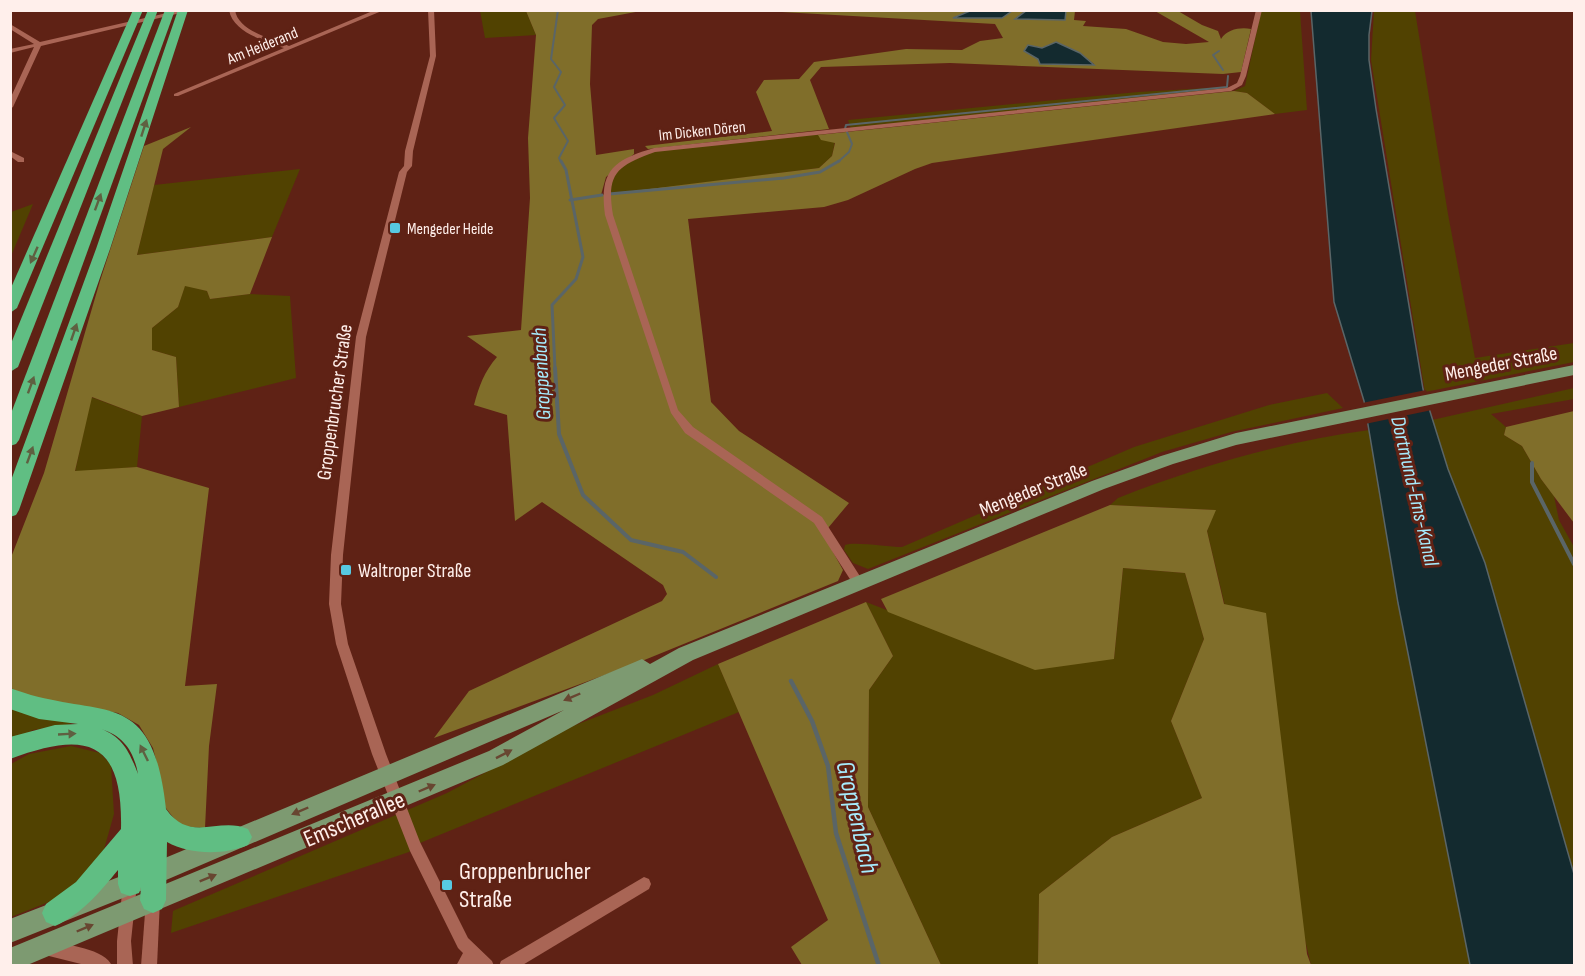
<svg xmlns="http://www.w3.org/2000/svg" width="1585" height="976" viewBox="0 0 1585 976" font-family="'Sofia Sans Condensed',sans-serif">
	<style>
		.green { fill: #514201 }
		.forest { fill: #806e2a; fill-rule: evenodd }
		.water { fill: #132a2f; stroke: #5a6567; stroke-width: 1.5 }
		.pier { fill: #5f2215 }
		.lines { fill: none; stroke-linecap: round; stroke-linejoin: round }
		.stream-far3 { stroke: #5a6567; stroke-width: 2 }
		.stream-far2 { stroke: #5a6567; stroke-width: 3 }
		.stream-far1 { stroke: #5a6567; stroke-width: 4 }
		.stream { stroke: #5a6567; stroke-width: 4.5 }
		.street { fill: #a96555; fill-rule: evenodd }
		.primary { fill: #7d9a71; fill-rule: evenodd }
		.highway { fill: #60be83; fill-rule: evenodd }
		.oneway { fill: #5f6041 }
		.oneway2 { fill: #684631 }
		.poi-dot { fill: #57c9e2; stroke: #5f2215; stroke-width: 2 }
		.labels { text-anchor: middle; stroke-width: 6; stroke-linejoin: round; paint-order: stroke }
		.far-street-label { font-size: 16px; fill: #ffefeb; stroke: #5f2215 }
		.far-poi-label { font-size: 16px; fill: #ffefeb; stroke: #5f2215; text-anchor: start }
		.street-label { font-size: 20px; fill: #ffefeb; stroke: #5f2215 }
		.poi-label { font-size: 20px; fill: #ffefeb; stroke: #5f2215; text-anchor: start }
		.water-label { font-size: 21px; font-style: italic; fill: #a6ebfc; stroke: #5f2215 }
		.near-street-label { font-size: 24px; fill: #ffefeb; stroke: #5f2215 }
		.near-poi-label { font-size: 24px; fill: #ffefeb; stroke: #5f2215; text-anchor: start }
		.near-water-label { font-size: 26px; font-style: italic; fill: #a6ebfc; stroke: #5f2215 }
	</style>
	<rect width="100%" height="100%" fill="#5f2215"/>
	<g class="green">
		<path d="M 480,11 L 526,11 L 536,35 L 485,38 Z"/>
		<path d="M 1261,11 L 1300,11 L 1307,110 L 1275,114 L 1247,93 L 1234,91 L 1245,86 Z"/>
		<path d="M 1374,11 L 1415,11 L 1448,214 L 1475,358 L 1574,343 L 1574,362 L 1425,392 L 1371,60 Z"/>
		<path d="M 1226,87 L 1228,88 L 851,129 L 848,120 L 1138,92 Z"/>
		<path d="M 820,133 L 835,141 L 832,156 L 819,168 L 605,195 L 618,168 L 657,148 Z"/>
		<path d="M 300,169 L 272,237 L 137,255 L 154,185 Z"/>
		<path d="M 33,204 L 11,256 L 11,212 Z"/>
		<path d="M 185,285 L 207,291 L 210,299 L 250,294 L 290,296 L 296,378 L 179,407 L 176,357 L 152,350 L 152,328 L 178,307 Z"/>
		<path d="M 1574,388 L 1574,399 L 1491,414 L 1506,427 L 1504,435 L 1522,446 L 1541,479 L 1554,496 L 1559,520 L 1574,547 L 1574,874 L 1485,563 L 1448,469 L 1432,420 Z"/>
		<path d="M 1327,393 L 1343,408 L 1231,432 L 1162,452 L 868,569 L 853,563 L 844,550 L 845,545 C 854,541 889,547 902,547 L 1134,447 L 1269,405 Z"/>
		<path d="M 91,397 L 142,416 L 137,467 L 75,472 Z"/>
		<path d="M 1369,430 L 1398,603 L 1470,965 L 1311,965 L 1207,531 L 1215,510 L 1110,505 L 1118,498 C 1200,466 1282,442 1369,430 Z"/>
		<path d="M 1123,568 L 1185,573 L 1204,639 L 1171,721 L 1202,798 L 1112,837 L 1039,894 L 1038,965 L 941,965 L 868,807 L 869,690 L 893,656 L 866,602 L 936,629 L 1114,659 Z"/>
		<path d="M 718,664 L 739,712 L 420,843 L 409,852 L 171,933 L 173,911 L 175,910 L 447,793 L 573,726 L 653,695 Z"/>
		<path d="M 10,706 L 62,717 L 71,724 L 33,730 L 11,740 Z"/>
		<path d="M 71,746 L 100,753 L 111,765 L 114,814 L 101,860 L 74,892 L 11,917 L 11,764 L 29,754 Z"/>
	</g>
	<g class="forest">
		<path d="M 1026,10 L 1016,18 L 1065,20 L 1066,11 L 1075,11 L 1074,20 L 1086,21 L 1083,26 L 1126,29 L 1163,42 L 1186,44 L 1209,42 L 1155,11 L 1178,11 L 1202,25 L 1218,31 L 1221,39 C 1227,29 1241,27 1251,29 L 1241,72 L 1223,74 L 950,63 L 821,67 L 810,80 L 829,129 L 648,149 L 645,146 L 772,131 L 756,92 L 764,80 L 799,79 L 814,62 L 906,49 L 962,50 L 980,41 L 1003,38 L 995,24 L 764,11 L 970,11 L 955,17 L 1002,18 L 1012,11 ZM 1056,42 L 1080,53 L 1094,64 L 1041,64 L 1038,59 L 1042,48 Z"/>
		<path d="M 526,11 L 641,11 L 598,19 L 592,25 L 590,84 L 596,155 L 634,149 L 634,154 L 606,177 L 601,195 L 819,168 L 832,156 L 835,143 L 821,140 L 818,135 L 1234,91 L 1247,93 L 1275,114 L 932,163 L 915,169 L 848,200 L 824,207 L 688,219 L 711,402 L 739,431 L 849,503 L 823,534 L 843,570 L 838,581 L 637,663 L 434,738 L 469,691 L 662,601 L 667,594 L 663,585 L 542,502 L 515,521 L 507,415 L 474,405 C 479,386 484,372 497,357 L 467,336 L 521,330 L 530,198 L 528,138 L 536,35 Z"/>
		<path d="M 191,127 L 163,149 L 137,255 L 272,237 L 250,294 L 210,299 L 207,291 L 185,286 L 178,307 L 152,328 L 152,350 L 176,357 L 179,407 L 142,416 L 92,397 L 75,471 L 137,467 L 209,488 L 185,686 L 217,684 L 209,746 L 205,828 L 180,826 L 165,807 L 161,780 L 153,748 L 139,725 L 118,713 L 26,696 L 11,688 L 10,560 L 44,473 L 100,281 L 144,146 Z"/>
		<path d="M 1574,411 L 1574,523 L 1541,479 L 1522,446 L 1504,435 L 1506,427 Z"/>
		<path d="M 1110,505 L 1216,510 L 1207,531 L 1224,604 L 1266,613 L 1307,954 L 1311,965 L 1038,965 L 1039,894 L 1112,837 L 1202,798 L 1171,721 L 1204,639 L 1185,573 L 1123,568 L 1114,659 L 1035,670 L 888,612 L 881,599 Z"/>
		<path d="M 866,602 L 893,656 L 869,690 L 868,807 L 941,965 L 802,965 L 791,947 L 828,920 L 718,664 Z"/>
	</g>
	<g class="water">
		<path d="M 970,11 L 970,10 L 1012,11 L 1002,18 L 953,18 Z"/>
		<path d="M 1026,11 L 1066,11 L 1065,20 L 1015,19 Z"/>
		<path d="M 1311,11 L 1372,11 L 1369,35 L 1369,60 L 1376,109 L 1423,389 L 1448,469 L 1485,563 L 1574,874 L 1574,965 L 1470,965 L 1398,603 L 1364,401 L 1334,302 Z"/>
		<path d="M 1056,42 L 1080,53 L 1094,65 L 1040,64 L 1038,59 L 1024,51 L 1028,45 L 1042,48 Z"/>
	</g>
	<path class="pier" d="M 1426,390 L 1432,410 L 1365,424 L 1362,403 Z"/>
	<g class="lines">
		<g class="stream-far3">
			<path d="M 558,10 L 551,59 L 561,72 L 554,87 L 565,105 L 554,118 L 568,141 L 559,158 L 561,162"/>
			<path d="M 1219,51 L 1213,55 L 1223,70"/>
			<path d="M 845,129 L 846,125 L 1227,87 L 1228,76"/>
			<path d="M 838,162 L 849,152 L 852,144 L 847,132"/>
		</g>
		<g class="stream-far2">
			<path d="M 609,194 L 784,178 L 820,172 L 839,161"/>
			<path d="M 570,200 L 602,195"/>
			<path d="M 555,369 L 552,305 L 576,279 L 583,257 L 566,170 L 561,161"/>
		</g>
		<g class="stream-far1">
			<path d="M 555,368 L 559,434 L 583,495 L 631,540 L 683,552 L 716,577"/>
			<path d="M 1532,463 L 1532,482 L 1574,564"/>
		</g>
		<path class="stream" d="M 791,681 L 812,721 L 828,766 L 836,833 L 879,966"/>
		<g class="street">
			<path d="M 180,10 L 193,10 L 41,46 L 13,107 L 10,109 L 10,99 L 34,47 L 10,53 L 10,49 L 34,44 L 10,29 L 10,24 L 40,42 Z"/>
			<path d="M 229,10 L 235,10 C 238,31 272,39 289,46 L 375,10 L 384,10 L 178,96 L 174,96 L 174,94 L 284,48 C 266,41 233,33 229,10 Z"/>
			<path d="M 428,10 L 434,10 L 436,56 L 413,151 L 412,166 L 407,172 L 366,337 L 343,555 L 341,604 L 348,644 L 386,754 L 420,842 L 468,938 L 492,961 L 494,966 L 476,966 L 474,964 L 472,966 L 456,966 L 463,953 L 458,948 L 410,851 L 372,754 L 336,644 L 329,604 L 331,555 L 356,337 L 399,172 L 404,166 L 405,151 L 430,56 Z"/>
			<path d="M 1256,10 L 1262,10 L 1246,76 L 1242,85 L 1231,91 L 655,152 C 617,166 606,173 613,215 L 678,410 L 693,427 L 822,517 L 863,581 L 865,584 L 863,587 L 859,589 L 855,587 L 814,523 L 685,433 L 671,413 L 605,215 C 599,171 613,160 654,148 L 1227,88 L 1237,83 L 1240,76 Z"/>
			<path d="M 10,151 L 24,158 L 24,162 L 18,162 L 10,156 Z"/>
			<path d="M 130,877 L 135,879 L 137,884 L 131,941 L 133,966 L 117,966 L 117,941 L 123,884 L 125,879 Z"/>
			<path d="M 644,877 L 649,879 L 651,884 L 649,889 L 521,966 L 499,966 L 501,961 Z"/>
			<path d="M 153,893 L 158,895 L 160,900 L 157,966 L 141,966 L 146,900 L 148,895 Z"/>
			<path d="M 49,940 C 66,945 106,949 112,966 L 89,966 L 49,956 L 44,953 L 41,948 L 44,943 Z"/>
		</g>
		<path class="primary" d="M 1574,365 L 1574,375 L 1236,445 L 1173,464 L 1104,489 L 693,660 L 503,765 L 25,966 L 10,966 L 10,948 L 489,751 L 564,710 L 138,892 L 10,943 L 10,919 L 129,873 L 635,662 L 642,659 L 650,664 L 679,648 L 1092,481 L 1161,456 L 1236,433 Z"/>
		<g class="highway">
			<path d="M 133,10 L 143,10 L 17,308 L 10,313 L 10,290 Z"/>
			<path d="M 148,10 L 158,10 L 18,367 L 10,372 L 10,346 Z"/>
			<path d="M 165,10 L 175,10 L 19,440 L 16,444 L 10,446 L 10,416 Z"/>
			<path d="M 178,10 L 188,10 L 110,249 L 19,510 L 16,515 L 10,517 L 10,483 L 96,249 Z"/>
			<path d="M 10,688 C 100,722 152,681 166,809 C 191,844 218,816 248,829 L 252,837 L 248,845 C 225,855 190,855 167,842 L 166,900 L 162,909 L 153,913 L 144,909 L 140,900 L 141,887 L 139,893 L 130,896 L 121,893 L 118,884 L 118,870 C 100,892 82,914 55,926 L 46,922 L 42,913 L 46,904 L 76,882 L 121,829 C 123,740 87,730 10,759 L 10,737 L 55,725 L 78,724 L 39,719 L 10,709 ZM 101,729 C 124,736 134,752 138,774 C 130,753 123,737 101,729 Z"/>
		</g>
	</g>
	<defs><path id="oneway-solid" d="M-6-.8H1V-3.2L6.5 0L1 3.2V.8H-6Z" transform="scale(1.5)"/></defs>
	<g class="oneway">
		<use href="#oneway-solid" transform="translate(144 128) rotate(-72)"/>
		<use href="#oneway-solid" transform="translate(98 202) rotate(-70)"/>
		<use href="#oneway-solid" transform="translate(34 255) rotate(114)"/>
		<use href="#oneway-solid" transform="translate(74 332) rotate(-71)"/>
		<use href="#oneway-solid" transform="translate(31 385) rotate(-70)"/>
		<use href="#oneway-solid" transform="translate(30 455) rotate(-70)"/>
		<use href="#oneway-solid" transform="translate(67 734) rotate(-3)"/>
		<use href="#oneway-solid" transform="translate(144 753) rotate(-116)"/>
	</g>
	<g class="oneway2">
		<use href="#oneway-solid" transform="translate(572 697) rotate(157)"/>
		<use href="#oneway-solid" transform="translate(504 754) rotate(-27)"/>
		<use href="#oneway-solid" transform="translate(427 788) rotate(-23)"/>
		<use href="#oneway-solid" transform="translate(300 811) rotate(157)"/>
		<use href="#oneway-solid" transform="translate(208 878) rotate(-22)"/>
		<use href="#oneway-solid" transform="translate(85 928) rotate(-23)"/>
	</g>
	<g class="poi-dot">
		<rect x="389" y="222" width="12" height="12" rx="3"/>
		<rect x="340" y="564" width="12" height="12" rx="3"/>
		<rect x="441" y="879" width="12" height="12" rx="3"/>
	</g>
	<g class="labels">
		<g class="far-street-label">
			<text transform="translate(262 45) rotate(-22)" y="6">Am Heiderand</text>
			<text transform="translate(702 130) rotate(-6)" y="6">Im Dicken Dören</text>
		</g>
		<g class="far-poi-label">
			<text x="407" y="234">Mengeder Heide</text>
		</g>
		<g class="street-label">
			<text transform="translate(1501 363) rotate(-11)" y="7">Mengeder Straße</text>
			<text transform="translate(334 402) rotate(-82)" y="7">Groppenbrucher Straße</text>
			<text transform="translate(1033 489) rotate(-22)" y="7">Mengeder Straße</text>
		</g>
		<g class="poi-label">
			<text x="358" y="577">Waltroper Straße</text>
		</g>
		<g class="water-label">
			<text transform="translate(541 374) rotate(-93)" y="7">Groppenbach</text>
			<text transform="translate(1415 491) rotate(77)" y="7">Dortmund-Ems-Kanal</text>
		</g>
		<g class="near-street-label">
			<text transform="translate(354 819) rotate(-23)" y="8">Emscherallee</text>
		</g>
		<g class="near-poi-label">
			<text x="459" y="879">Groppenbrucher<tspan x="459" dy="28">Straße</tspan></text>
		</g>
		<g class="near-water-label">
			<text transform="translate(858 817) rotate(77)" y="9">Groppenbach</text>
		</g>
	</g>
	<rect width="1585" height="976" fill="none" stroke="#ffefeb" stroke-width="24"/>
</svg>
